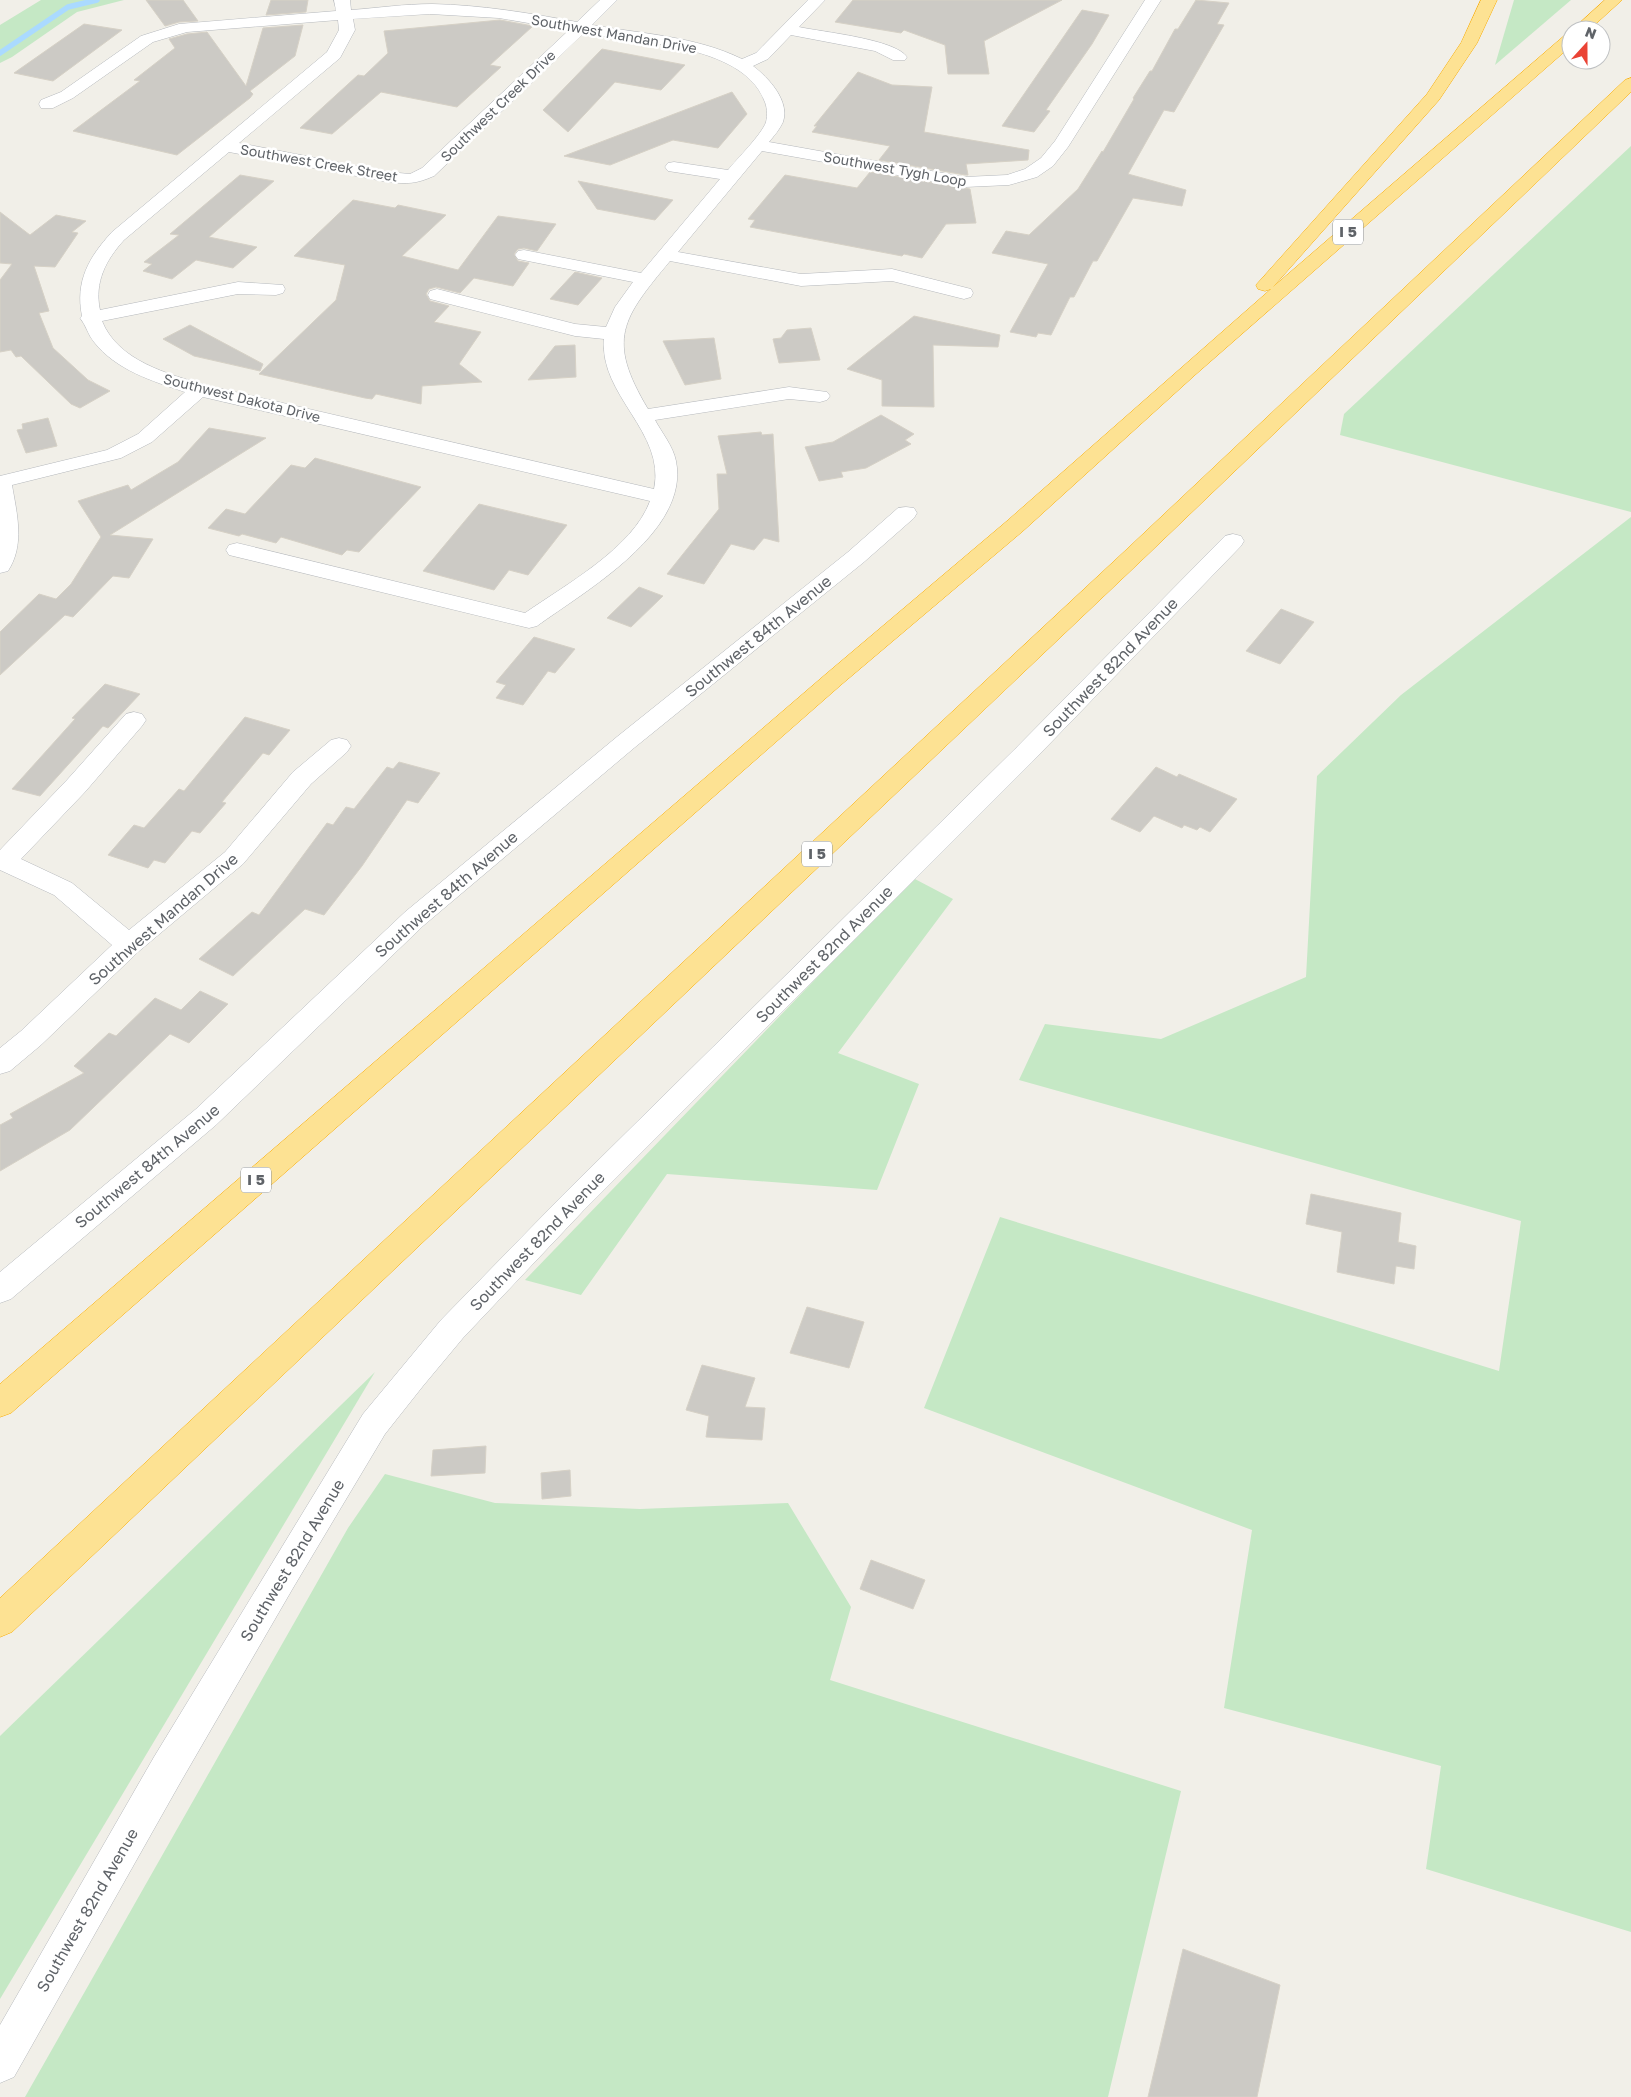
<svg xmlns="http://www.w3.org/2000/svg" width="1631" height="2097" viewBox="0 0 1631 2097" font-family="'Golos Text',sans-serif">
	<style>
		.green { fill: #c5e8c5 }
		.lines { fill: none; stroke-linecap: round; stroke-linejoin: round }
		.stream { stroke: #aadaff; stroke-width: 5.5 }
		.building { fill: #cccac5; stroke: #d6d1c6 }
		.minor-casing { stroke: #b5b8bc; stroke-width: 1 }
		.highway-casing { stroke: #f9ab00; stroke-width: 1 }
		.minor { fill: #fff; fill-rule: evenodd }
		.highway { fill: #fde293; fill-rule: evenodd }
		.labels { text-anchor: middle; stroke-width: 5; stroke-linejoin: round; paint-order: stroke }
		.far-street-label { font-size: 14px; fill: #5f6368; stroke: #fff }
		.shield { fill: #fff; stroke: #8f9295; stroke-width: 1 }
		.shield-label { font-size: 15px; font-weight: bold; fill: #5f6368 }
		.street-label { font-size: 16px; fill: #5f6368; stroke: #fff }
	</style>
	<rect width="100%" height="100%" fill="#f1efe8"/>
	<g class="green">
		<path d="M 41,0 L 124,0 L 77,12 L 12,57 L 0,63 L 0,25 Z"/>
		<path d="M 1514,0 L 1571,0 L 1495,65 Z"/>
		<path d="M 1631,146 L 1631,512 L 1340,435 L 1344,414 Z"/>
		<path d="M 1631,517 L 1631,1932 L 1426,1869 L 1441,1766 L 1224,1708 L 1252,1530 L 924,1408 L 1000,1217 L 1499,1371 L 1521,1221 L 1019,1080 L 1045,1024 L 1161,1039 L 1306,977 L 1317,776 L 1401,695 Z"/>
		<path d="M 913,878 L 953,899 L 838,1053 L 919,1084 L 877,1190 L 667,1174 L 581,1295 L 525,1280 Z"/>
		<path d="M 375,1372 L 0,1999 L 0,1736 Z"/>
		<path d="M 385,1474 L 495,1503 L 640,1509 L 788,1503 L 851,1607 L 830,1680 L 1181,1791 L 1108,2097 L 25,2097 L 348,1528 Z"/>
	</g>
	<g class="lines">
		<path class="stream" d="M 0,53 L 68,7 L 97,0"/>
	</g>
	<g class="building">
		<path d="M 146,0 L 183,0 L 198,21 L 179,22 L 165,26 Z"/>
		<path d="M 271,0 L 308,0 L 306,12 L 266,15 Z"/>
		<path d="M 853,0 L 1062,0 L 984,41 L 989,74 L 948,74 L 945,45 L 904,30 L 901,33 L 835,22 Z"/>
		<path d="M 1196,0 L 1229,3 L 1217,24 L 1224,25 L 1174,112 L 1164,110 L 1128,174 L 1186,190 L 1182,206 L 1133,198 L 1097,261 L 1093,261 L 1074,297 L 1070,297 L 1051,335 L 1038,333 L 1036,337 L 1010,332 L 1048,264 L 992,253 L 1006,231 L 1029,235 L 1078,189 L 1102,151 L 1103,152 L 1134,99 L 1133,98 L 1150,71 L 1152,71 L 1175,29 L 1178,29 Z"/>
		<path d="M 1082,10 L 1109,15 L 1092,44 L 1046,110 L 1050,111 L 1034,132 L 1002,126 Z"/>
		<path d="M 500,20 L 533,26 L 490,65 L 501,67 L 457,107 L 381,92 L 332,134 L 300,128 L 358,75 L 364,76 L 388,53 L 384,31 Z"/>
		<path d="M 84,24 L 122,30 L 53,81 L 14,73 Z"/>
		<path d="M 303,25 L 295,56 L 250,91 L 253,94 L 250,98 L 177,155 L 73,131 L 140,81 L 134,80 L 175,48 L 169,39 L 187,34 L 207,32 L 246,86 L 263,28 Z"/>
		<path d="M 602,49 L 685,65 L 661,90 L 615,82 L 568,132 L 543,110 Z"/>
		<path d="M 858,72 L 892,85 L 932,87 L 924,132 L 1029,150 L 1028,160 L 966,164 L 968,175 L 965,175 L 879,160 L 890,146 L 812,132 L 817,126 L 814,126 Z"/>
		<path d="M 732,92 L 747,114 L 718,148 L 673,140 L 610,165 L 564,156 Z"/>
		<path d="M 870,172 L 970,189 L 976,223 L 946,224 L 922,258 L 904,254 L 902,256 L 750,227 L 755,220 L 748,219 L 785,175 L 857,188 Z"/>
		<path d="M 240,175 L 274,181 L 209,237 L 257,247 L 233,268 L 196,260 L 172,279 L 143,271 L 152,264 L 144,262 L 179,235 L 170,234 Z"/>
		<path d="M 578,181 L 673,200 L 655,220 L 597,209 Z"/>
		<path d="M 353,200 L 395,208 L 398,205 L 446,215 L 402,256 L 458,270 L 498,216 L 556,224 L 537,251 L 524,248 L 518,249 L 514,254 L 518,261 L 529,263 L 513,286 L 474,278 L 460,293 L 436,287 L 429,289 L 426,294 L 430,301 L 449,306 L 434,322 L 481,332 L 459,364 L 482,382 L 422,386 L 421,404 L 376,394 L 372,399 L 365,398 L 259,374 L 336,300 L 345,265 L 294,256 Z"/>
		<path d="M 0,212 L 30,235 L 56,215 L 86,221 L 72,232 L 78,233 L 55,267 L 34,266 L 49,311 L 39,313 L 53,348 L 88,380 L 110,391 L 80,408 L 71,404 L 21,356 L 16,357 L 11,350 L 0,352 L 0,280 L 12,264 L 0,263 Z"/>
		<path d="M 575,272 L 602,278 L 578,305 L 550,299 Z"/>
		<path d="M 914,316 L 1000,335 L 998,347 L 933,345 L 934,407 L 882,406 L 882,380 L 847,369 Z"/>
		<path d="M 190,325 L 263,364 L 260,371 L 194,356 L 163,339 Z"/>
		<path d="M 811,328 L 820,360 L 779,363 L 773,339 L 781,338 L 787,330 Z"/>
		<path d="M 714,338 L 721,379 L 685,385 L 663,341 Z"/>
		<path d="M 575,345 L 576,377 L 528,380 L 555,346 Z"/>
		<path d="M 881,415 L 914,434 L 905,440 L 911,444 L 866,468 L 841,472 L 843,477 L 819,481 L 805,447 L 833,442 Z"/>
		<path d="M 48,418 L 57,446 L 26,453 L 17,430 L 23,429 L 22,424 Z"/>
		<path d="M 209,428 L 266,438 L 110,535 L 153,539 L 129,578 L 113,576 L 73,617 L 65,615 L 0,675 L 0,632 L 39,594 L 56,599 L 71,584 L 101,537 L 78,501 L 128,485 L 131,490 L 178,462 Z"/>
		<path d="M 761,432 L 762,435 L 773,434 L 779,542 L 764,538 L 754,550 L 731,544 L 704,584 L 667,574 L 719,509 L 717,474 L 727,474 L 718,436 Z"/>
		<path d="M 315,458 L 421,487 L 359,552 L 347,550 L 342,555 L 281,537 L 276,543 L 242,534 L 239,536 L 208,528 L 226,509 L 245,514 L 291,465 L 305,468 Z"/>
		<path d="M 479,504 L 567,525 L 528,575 L 509,570 L 494,590 L 423,571 Z"/>
		<path d="M 639,587 L 663,596 L 631,627 L 607,618 Z"/>
		<path d="M 1281,609 L 1314,622 L 1280,664 L 1246,651 Z"/>
		<path d="M 534,637 L 575,649 L 555,673 L 548,671 L 523,705 L 496,698 L 506,685 L 496,682 Z"/>
		<path d="M 105,684 L 140,694 L 108,728 L 103,726 L 40,796 L 12,789 L 75,719 L 72,718 Z"/>
		<path d="M 245,717 L 290,730 L 269,755 L 263,753 L 222,802 L 226,803 L 200,833 L 192,831 L 165,863 L 154,860 L 148,868 L 108,855 L 134,825 L 144,828 L 179,789 L 184,791 Z"/>
		<path d="M 399,762 L 440,773 L 418,803 L 407,800 L 362,866 L 324,915 L 305,909 L 233,976 L 199,959 L 252,912 L 259,915 L 327,823 L 333,825 L 346,807 L 354,809 L 387,767 L 393,769 Z"/>
		<path d="M 1156,767 L 1177,777 L 1179,774 L 1237,799 L 1210,832 L 1200,827 L 1197,830 L 1184,825 L 1182,828 L 1154,816 L 1140,832 L 1111,819 Z"/>
		<path d="M 200,991 L 228,1004 L 189,1043 L 170,1034 L 70,1130 L 0,1171 L 0,1125 L 13,1118 L 10,1114 L 84,1073 L 74,1066 L 109,1033 L 116,1036 L 155,998 L 181,1010 Z"/>
		<path d="M 1311,1194 L 1401,1213 L 1398,1242 L 1416,1246 L 1414,1269 L 1396,1266 L 1394,1284 L 1337,1272 L 1342,1232 L 1306,1224 Z"/>
		<path d="M 807,1307 L 864,1322 L 849,1368 L 790,1353 Z"/>
		<path d="M 702,1365 L 755,1378 L 745,1407 L 765,1408 L 762,1440 L 706,1437 L 709,1416 L 686,1410 Z"/>
		<path d="M 486,1446 L 485,1473 L 431,1476 L 433,1450 Z"/>
		<path d="M 570,1470 L 571,1496 L 542,1499 L 541,1473 Z"/>
		<path d="M 871,1560 L 925,1580 L 913,1609 L 860,1589 Z"/>
		<path d="M 1183,1949 L 1280,1985 L 1257,2097 L 1148,2097 Z"/>
	</g>
	<g class="lines">
		<defs>
			<g id="minor">
				<path d="M 334,0 L 350,0 L 351,10 C 378,8 405,4 432,4 C 481,5 529,13 577,22 L 600,0 L 617,0 L 592,25 C 642,34 695,36 742,59 L 756,53 L 808,0 L 825,0 L 799,27 C 822,32 895,39 907,57 L 905,60 L 893,60 L 875,51 L 791,35 L 768,59 L 753,66 C 769,78 790,101 783,122 C 780,129 774,136 769,142 L 965,177 L 1007,175 L 1025,169 L 1041,158 L 1055,141 L 1145,0 L 1161,0 L 1068,147 L 1053,166 L 1037,177 L 1009,185 L 965,187 L 762,151 L 678,252 L 801,274 L 892,269 L 971,289 L 973,293 L 971,297 L 964,299 L 892,281 L 801,286 L 670,261 C 622,319 606,339 648,409 L 789,387 L 827,392 L 830,396 L 827,400 L 820,402 L 789,399 L 655,420 C 662,433 673,446 676,461 C 690,532 585,591 537,626 L 529,628 L 229,555 L 226,550 L 229,545 L 237,543 L 525,613 C 565,585 633,548 650,501 L 203,397 L 152,442 L 121,458 L 12,485 C 17,514 25,545 8,571 L 0,573 L 0,476 L 107,450 L 138,434 L 185,392 C 152,381 116,370 94,342 C 88,335 86,325 80,318 L 82,316 C 75,281 89,257 112,232 L 327,52 L 339,30 L 338,20 L 187,32 L 153,42 L 73,98 L 53,108 L 41,108 L 39,104 L 41,100 L 61,92 L 141,36 L 179,24 L 336,11 ZM 430,14 L 499,18 L 569,30 L 422,168 L 410,174 L 388,172 L 239,143 L 340,58 L 355,30 L 353,19 ZM 584,33 C 634,42 742,44 764,100 C 767,106 768,115 766,122 C 762,134 737,159 728,170 L 674,162 L 668,163 L 665,167 L 668,171 L 720,179 L 641,273 L 524,250 L 518,251 L 515,255 L 518,259 L 633,282 L 615,307 L 606,327 L 575,324 L 437,289 L 430,291 L 428,295 L 430,299 L 575,336 L 604,339 C 599,396 666,432 654,489 L 205,385 C 168,374 118,361 102,321 L 238,294 L 276,295 L 283,293 L 285,289 L 283,285 L 238,282 L 100,310 C 94,282 106,260 124,240 L 229,152 L 388,182 C 408,184 416,184 434,176 Z"/>
				<path d="M 906,507 L 914,508 L 917,513 L 914,518 L 864,562 L 634,748 L 423,926 L 216,1125 L 11,1299 L 0,1303 L 0,1272 L 196,1109 L 405,912 L 618,736 L 848,552 L 898,508 Z"/>
				<path d="M 1233,534 L 1241,536 L 1244,541 L 1241,546 L 1033,761 L 583,1211 L 463,1338 L 423,1386 L 385,1434 L 293,1588 L 180,1783 L 14,2077 L 0,2083 L 0,2025 L 154,1757 L 363,1414 L 441,1320 L 563,1195 L 1015,749 L 1225,536 Z"/>
				<path d="M 134,712 L 142,714 L 146,720 L 142,726 L 85,792 L 21,859 L 72,883 L 129,930 L 225,852 L 293,772 L 331,740 L 339,738 L 347,740 L 351,746 L 347,752 L 311,784 L 243,864 L 138,952 L 41,1045 L 10,1071 L 0,1074 L 0,1048 L 21,1031 L 112,945 L 54,895 L 0,870 L 0,850 L 67,780 L 126,714 Z"/>
			</g>
			<g id="highway">
				<path d="M 1481,0 L 1497,0 L 1477,43 L 1439,100 L 1273,287 L 1565,35 L 1571,33 L 1571,46 L 1195,375 L 1023,531 L 842,684 L 11,1413 L 0,1417 L 0,1384 L 826,674 L 1007,521 L 1271,289 L 1265,291 L 1258,289 L 1256,285 L 1427,94 L 1461,43 Z"/>
				<path d="M 1605,0 L 1622,0 L 1589,30 L 1572,30 Z"/>
				<path d="M 1631,78 L 1631,92 L 1142,560 L 12,1632 L 0,1637 L 0,1598 L 1126,550 L 1625,80 Z"/>
			</g>
		</defs>
		<use href="#minor" class="minor-casing"/>
		<use href="#highway" class="highway-casing"/>
		<use href="#minor" class="minor"/>
		<use href="#highway" class="highway"/>
	</g>
	<g class="labels">
		<g class="far-street-label">
			<text transform="translate(614 34) rotate(10)" y="5">Southwest Mandan Drive</text>
			<text transform="translate(498 106) rotate(-44)" y="5">Southwest Creek Drive</text>
			<text transform="translate(319 163) rotate(10)" y="5">Southwest Creek Street</text>
			<text transform="translate(895 169) rotate(10)" y="5">Southwest Tygh Loop</text>
			<text transform="translate(242 398) rotate(14)" y="5">Southwest Dakota Drive</text>
		</g>
		<g class="shield">
			<rect x="1333" y="219.5" width="30" height="25" rx="4"/>
			<rect x="802" y="841.5" width="30" height="25" rx="4"/>
			<rect x="241" y="1167.5" width="30" height="25" rx="4"/>
		</g>
		<g class="shield-label">
			<text x="1348" y="237">I 5</text>
			<text x="817" y="859">I 5</text>
			<text x="256" y="1185">I 5</text>
		</g>
		<g class="street-label">
			<text transform="translate(758 636) rotate(-39)" y="6">Southwest 84th Avenue</text>
			<text transform="translate(1110 667) rotate(-46)" y="6">Southwest 82nd Avenue</text>
			<text transform="translate(446 894) rotate(-41)" y="6">Southwest 84th Avenue</text>
			<text transform="translate(163 919) rotate(-41)" y="6">Southwest Mandan Drive</text>
			<text transform="translate(824 954) rotate(-45)" y="6">Southwest 82nd Avenue</text>
			<text transform="translate(147 1166) rotate(-40)" y="6">Southwest 84th Avenue</text>
			<text transform="translate(537 1241) rotate(-46)" y="6">Southwest 82nd Avenue</text>
			<text transform="translate(292 1560) rotate(-59)" y="6">Southwest 82nd Avenue</text>
			<text transform="translate(87 1910) rotate(-60)" y="6">Southwest 82nd Avenue</text>
		</g>
	</g>
	<g transform="translate(1586 45) rotate(21)"><circle r="24" fill="#ffffff" stroke="#bfc1c3"/>
	<path d="M0-4L9 19L0 12L-9 19Z" fill="#ea4335"/>
	<text y="-8" font-size="14" font-weight="bold" text-anchor="middle" fill="#5f6368">N</text>
	</g>
</svg>
